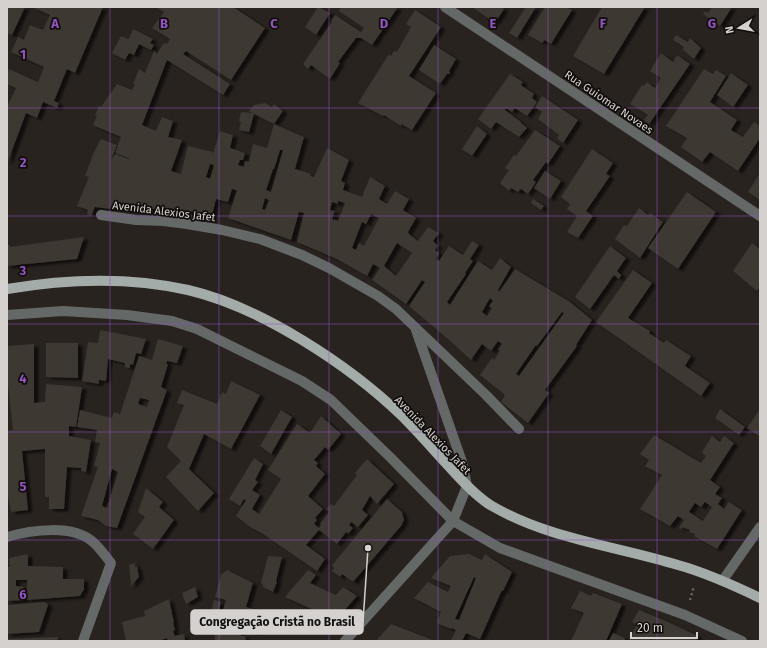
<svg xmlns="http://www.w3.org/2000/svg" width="767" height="648" viewBox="0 0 767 648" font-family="'Fira Sans',sans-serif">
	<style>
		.building { fill: #3c3832; fill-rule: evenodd; filter: url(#shadow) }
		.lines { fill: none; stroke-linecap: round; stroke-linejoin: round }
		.path { stroke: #6c6765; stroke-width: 2.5; stroke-dasharray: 2 3; stroke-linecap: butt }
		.minor { stroke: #646867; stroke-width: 10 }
		.major { stroke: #a4acaa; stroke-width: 10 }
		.grid { fill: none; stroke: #9255c3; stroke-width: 1; stroke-opacity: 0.55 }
		.labels { text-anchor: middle; stroke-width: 3.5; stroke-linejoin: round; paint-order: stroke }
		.street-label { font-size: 11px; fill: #d5d1cf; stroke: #100d0b }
		.grid-label { font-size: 13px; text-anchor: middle; font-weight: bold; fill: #9255c3; stroke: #100d0b; stroke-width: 3.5; stroke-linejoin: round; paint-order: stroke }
		.leader { fill: none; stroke: #d5d1cf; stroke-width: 1.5 }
		.callout-dot { fill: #d5d1cf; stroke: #100d0b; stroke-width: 1.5 }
		.callout { fill: #d5d1cf; stroke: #d5d1cf; stroke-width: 1.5 }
		.callout-label { font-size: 12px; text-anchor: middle; font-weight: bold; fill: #111 }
	</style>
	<defs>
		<filter id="shadow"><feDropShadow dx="4.5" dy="2.5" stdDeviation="1" flood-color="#0009"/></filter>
	</defs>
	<rect width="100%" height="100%" fill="#292320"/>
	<g class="building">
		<path d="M 7,7 L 25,7 L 12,35 L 7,33 Z"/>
		<path d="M 32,7 L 103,7 L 75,73 L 67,69 L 54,101 L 59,103 L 57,108 L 43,102 L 37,118 L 26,113 L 7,164 L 7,104 L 8,105 L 16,88 L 7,84 L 7,74 L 9,69 L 38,82 L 44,67 L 11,52 L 18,37 L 24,40 L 30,25 L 43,30 L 50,15 Z"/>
		<path d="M 158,7 L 233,7 L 265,28 L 231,80 L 186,51 L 183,54 L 230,84 L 223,95 L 167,60 L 142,125 L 156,131 L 162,117 L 173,121 L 168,137 L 182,140 L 171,171 L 181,174 L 188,146 L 213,152 L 212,157 L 220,131 L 233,135 L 230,148 L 245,153 L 243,160 L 240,160 L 238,165 L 244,167 L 245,161 L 249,162 L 253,144 L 267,148 L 274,124 L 254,114 L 249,132 L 239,130 L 241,122 L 239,121 L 241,112 L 252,113 L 249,111 L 254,105 L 265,103 L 272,107 L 274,104 L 283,111 L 274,124 L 304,137 L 295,169 L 311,174 L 310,176 L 314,177 L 327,148 L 349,160 L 341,181 L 345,183 L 343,190 L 362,197 L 370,177 L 385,186 L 379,199 L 387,204 L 395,191 L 409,199 L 403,210 L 416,218 L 408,232 L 409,234 L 418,241 L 428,227 L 439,233 L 433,241 L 438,246 L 435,250 L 439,253 L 436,259 L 439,261 L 449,246 L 463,255 L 472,241 L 479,245 L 470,259 L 473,261 L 465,273 L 466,274 L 447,302 L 450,305 L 478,261 L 492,270 L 500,258 L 511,267 L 498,290 L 499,292 L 515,269 L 570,302 L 592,320 L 576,345 L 577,346 L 545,390 L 549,393 L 528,423 L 501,402 L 505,395 L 480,375 L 492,358 L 494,360 L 497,356 L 500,350 L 498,349 L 502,344 L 498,341 L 491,351 L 482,344 L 471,360 L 448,339 L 409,306 L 425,282 L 422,280 L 406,304 L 372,280 L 380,268 L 373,264 L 367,276 L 337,259 L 297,242 L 304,213 L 299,212 L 291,240 L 228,218 L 237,190 L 232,189 L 228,202 L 216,199 L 212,215 L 174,209 L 163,208 L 145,210 L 112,205 L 111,209 L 95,207 L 91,216 L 87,214 L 88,210 L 77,206 L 89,177 L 85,176 L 94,152 L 101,139 L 117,145 L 111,160 L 115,154 L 129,159 L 129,158 L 115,153 L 121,137 L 93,125 L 97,116 L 95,115 L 99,106 L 101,107 L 117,84 L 132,90 L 135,84 L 133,84 L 139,69 L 145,73 L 154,51 L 157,54 L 164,43 L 167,44 L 170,39 L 152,28 L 164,12 L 157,8 ZM 280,150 L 283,150 L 271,192 L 266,190 L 273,169 L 274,169 ZM 210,164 L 214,165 L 210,179 L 206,177 ZM 265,198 L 269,200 L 265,210 L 262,209 ZM 338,201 L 345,203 L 338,221 L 332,219 L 335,211 L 330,210 L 332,202 L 338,204 ZM 371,214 L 379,218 L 364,246 L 359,243 L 356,250 L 352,248 L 362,222 L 366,224 ZM 397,243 L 412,253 L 396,276 L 384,266 ZM 490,298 L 493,301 L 489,306 L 492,308 L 487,316 L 482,312 ZM 562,312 L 564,313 L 519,376 L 516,374 L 536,345 L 537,346 Z"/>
		<path d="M 318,7 L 330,13 L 316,35 L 305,27 Z"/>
		<path d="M 341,7 L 398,7 L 372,45 L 361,38 L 356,38 L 338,62 L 340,63 L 330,79 L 311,65 L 308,69 L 303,64 L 332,22 L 331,21 L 335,15 L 361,32 L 364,28 L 339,11 Z"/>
		<path d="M 472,7 L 501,7 L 504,9 L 495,23 Z"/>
		<path d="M 526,7 L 536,7 L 517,38 L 509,33 Z"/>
		<path d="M 545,7 L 566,7 L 572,10 L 551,44 L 545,40 L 542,43 L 528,35 Z"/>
		<path d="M 602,7 L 645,7 L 604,74 L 573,56 Z"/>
		<path d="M 712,7 L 732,7 L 720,26 L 703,14 L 705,11 L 708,13 Z"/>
		<path d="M 415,10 L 441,27 L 409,76 L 436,93 L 412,130 L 401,124 L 401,126 L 384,115 L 383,116 L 358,103 L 389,54 L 391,56 L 394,51 L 397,52 L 411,27 L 406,24 Z"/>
		<path d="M 133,29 L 153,39 L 150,43 L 154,45 L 151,50 L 139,44 L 134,55 L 129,53 L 125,60 L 112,53 L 121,36 L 129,39 Z"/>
		<path d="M 676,35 L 688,42 L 690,38 L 701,48 L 694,59 L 683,50 L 684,47 L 673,40 Z"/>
		<path d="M 434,45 L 456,59 L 449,71 L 450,73 L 449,74 L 447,74 L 440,84 L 419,70 Z"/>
		<path d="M 661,53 L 673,62 L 677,55 L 690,64 L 649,124 L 644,120 L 648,115 L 630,104 L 642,85 L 644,86 L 647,82 L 655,88 L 661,78 L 650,71 Z"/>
		<path d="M 704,69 L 713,74 L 716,70 L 726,76 L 710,102 L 737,120 L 731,130 L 743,137 L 754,122 L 760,126 L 760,138 L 738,171 L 710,152 L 702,162 L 681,147 L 687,138 L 666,126 Z"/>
		<path d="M 731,73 L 748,85 L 733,107 L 717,95 Z"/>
		<path d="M 510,74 L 523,82 L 521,85 L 534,94 L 532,98 L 537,102 L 527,116 L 515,108 L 512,112 L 506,108 L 505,110 L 521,122 L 521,123 L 527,128 L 519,137 L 496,122 L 491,129 L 478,119 Z"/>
		<path d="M 542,96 L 578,120 L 563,143 L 557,138 L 559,135 L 538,119 L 542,112 L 535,107 Z"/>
		<path d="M 477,126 L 487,134 L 472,156 L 462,149 Z"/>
		<path d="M 535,130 L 560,146 L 548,164 L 546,162 L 533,180 L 536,182 L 528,194 L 521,189 L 518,192 L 511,188 L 509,191 L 500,183 L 509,170 L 505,168 L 514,155 L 516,156 Z"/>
		<path d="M 592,149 L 613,163 L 606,174 L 610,176 L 586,211 L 593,216 L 578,238 L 567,232 L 577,216 L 567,209 L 570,204 L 561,197 Z"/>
		<path d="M 545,171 L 561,181 L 550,199 L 534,188 Z"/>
		<path d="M 760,173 L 760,200 L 748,192 Z"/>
		<path d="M 687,192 L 716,212 L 678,269 L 648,248 Z"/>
		<path d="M 533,199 L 544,206 L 541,210 L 531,203 Z"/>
		<path d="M 639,208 L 648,215 L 650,213 L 663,222 L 640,258 L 615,239 L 624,225 L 627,226 Z"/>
		<path d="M 84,237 L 77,259 L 7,266 L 7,245 L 10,245 L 10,247 Z"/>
		<path d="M 752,243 L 760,249 L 760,287 L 757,291 L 733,271 Z"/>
		<path d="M 610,246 L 626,258 L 617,271 L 621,275 L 619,279 L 614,275 L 590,309 L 575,297 Z"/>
		<path d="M 633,270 L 652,283 L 628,318 L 650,331 L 649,333 L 664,343 L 666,340 L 691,356 L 685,366 L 710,383 L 701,396 L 596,322 Z"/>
		<path d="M 100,330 L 146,339 L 141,354 L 136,353 L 133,365 L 130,364 L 130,368 L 125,367 L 125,363 L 108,359 L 106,381 L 99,380 L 99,384 L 82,381 L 88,342 L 98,343 Z"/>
		<path d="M 158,339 L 183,346 L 177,363 L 167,361 L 166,364 L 168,364 L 161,387 L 167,390 L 117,528 L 106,526 L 98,520 L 81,516 L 98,467 L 94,466 L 100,443 L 95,442 L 97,430 L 77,427 L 80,410 L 112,418 L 114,412 L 120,414 L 139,356 L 152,360 ZM 140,398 L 149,400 L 147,407 L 138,404 ZM 112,469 L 118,472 L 107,508 L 102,506 Z"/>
		<path d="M 46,343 L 78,343 L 78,378 L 46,377 Z"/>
		<path d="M 34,344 L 34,403 L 45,402 L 46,384 L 82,387 L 76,427 L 69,426 L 69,436 L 91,440 L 86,472 L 81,471 L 81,468 L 67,467 L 64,509 L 49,509 L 49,497 L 45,497 L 45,449 L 22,451 L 28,510 L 11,512 L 7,492 L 7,486 L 8,486 L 7,431 L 13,430 L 7,376 L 7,346 Z"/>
		<path d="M 231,381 L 260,395 L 231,449 L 204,434 L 189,469 L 214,493 L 198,511 L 166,477 L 181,461 L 167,447 L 184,405 L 177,403 L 182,390 L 217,404 L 222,392 L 226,394 Z"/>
		<path d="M 720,409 L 745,427 L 739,435 L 715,418 Z"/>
		<path d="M 760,409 L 760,437 L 747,428 Z"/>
		<path d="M 281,410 L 292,417 L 271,454 L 260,446 Z"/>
		<path d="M 321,416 L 341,434 L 328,450 L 325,447 L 314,460 L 318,463 L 316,466 L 325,474 L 308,496 L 323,509 L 315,518 L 317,520 L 314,524 L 319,528 L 321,525 L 320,524 L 329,512 L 326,509 L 331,504 L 334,506 L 357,475 L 355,473 L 367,459 L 394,484 L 377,504 L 370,496 L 362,510 L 368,515 L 358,527 L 351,522 L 349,525 L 353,528 L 348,534 L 346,532 L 337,544 L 319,530 L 306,545 L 325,559 L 317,571 L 263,534 L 250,527 L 236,516 L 246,500 L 244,499 L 240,506 L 229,499 L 254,458 L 263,464 L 255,480 L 258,482 L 252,490 L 260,495 L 252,509 L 259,514 L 281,479 L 268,470 L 297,424 L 310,433 Z"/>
		<path d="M 654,435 L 701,463 L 706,456 L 702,452 L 712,436 L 720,442 L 724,436 L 734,443 L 710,480 L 720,487 L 715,494 L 722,498 L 718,504 L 724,509 L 729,502 L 742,510 L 717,549 L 694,536 L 695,534 L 689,532 L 690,530 L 682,527 L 681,529 L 679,528 L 684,520 L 678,516 L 670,526 L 640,509 L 662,475 L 645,466 L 649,460 L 640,454 ZM 705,502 L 712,507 L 703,521 L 689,512 L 695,503 L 701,507 Z"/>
		<path d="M 146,488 L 163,502 L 159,507 L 174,520 L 153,549 L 133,534 L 145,517 L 138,512 Z"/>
		<path d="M 387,499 L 402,512 L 404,520 L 401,526 L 353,582 L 342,574 L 340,577 L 332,571 L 334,568 L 332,565 Z"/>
		<path d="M 28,554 L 28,566 L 63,567 L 63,579 L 84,579 L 84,589 L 80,596 L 27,600 L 27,580 L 16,580 L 16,586 L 24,587 L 25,600 L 7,601 L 7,567 L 10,567 L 9,558 Z"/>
		<path d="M 469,554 L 482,560 L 485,554 L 512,572 L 503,591 L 502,590 L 480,639 L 466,633 L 462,641 L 453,641 L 451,640 L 456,630 L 452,628 L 451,629 L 437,623 L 441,612 L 414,598 L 428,582 L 448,592 L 451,586 L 431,578 L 450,556 ZM 474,577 L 476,578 L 459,620 L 455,619 Z"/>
		<path d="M 268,556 L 282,557 L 276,581 L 277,582 L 273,592 L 263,587 L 263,584 L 261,583 Z"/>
		<path d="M 135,563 L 135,567 L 137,566 L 139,577 L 129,588 L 131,584 L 129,565 Z"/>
		<path d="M 227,570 L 253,583 L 246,607 L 264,612 L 258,633 L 238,626 L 236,632 L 218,628 L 226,600 L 215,597 L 221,575 Z"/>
		<path d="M 308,570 L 316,575 L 310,583 L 336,595 L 343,587 L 357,596 L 336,620 L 285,597 Z"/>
		<path d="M 195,587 L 198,597 L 186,604 L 182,593 Z"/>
		<path d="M 580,591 L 591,596 L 593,593 L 622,604 L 606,641 L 571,641 L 584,613 L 571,608 Z"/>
		<path d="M 169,599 L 174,623 L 173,623 L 175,630 L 173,631 L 175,636 L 184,634 L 185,641 L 168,641 L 167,638 L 159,641 L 126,641 L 122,622 L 145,616 L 144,611 Z"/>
		<path d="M 214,600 L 221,602 L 215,629 L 239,632 L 241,636 L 245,636 L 246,641 L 215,641 L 214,629 L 207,627 Z"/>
		<path d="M 45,602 L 48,605 L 39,632 L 7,634 L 7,605 Z"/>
		<path d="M 639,610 L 668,622 L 698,636 L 696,641 L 629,641 L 637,624 L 632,622 Z"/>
		<path d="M 391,624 L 435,641 L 376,641 Z"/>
		<path d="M 613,633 L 625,638 L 624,641 L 609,641 Z"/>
		<path d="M 58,637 L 57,641 L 7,641 L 7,639 Z"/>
	</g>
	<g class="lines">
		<path class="path" d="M 690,600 L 694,586"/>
		<g class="minor">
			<path d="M 445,7 L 760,216"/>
			<path d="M 101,215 L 136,220 L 163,221 L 187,224 L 222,230 L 260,239 L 302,255 L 329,268 L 378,296 L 396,309 L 486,395 L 519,429"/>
			<path d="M 7,315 L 63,311 L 127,315 L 172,321 L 197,329 L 302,381 L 331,400 L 391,458 L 453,521 L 500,548 L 685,615 L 742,641"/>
			<path d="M 7,537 C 31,530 73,524 93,542 C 100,548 106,557 111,563 L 83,641"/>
			<path d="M 723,580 L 760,527"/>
			<path d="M 345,641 L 453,521 L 467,486 L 462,462 L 416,330"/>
		</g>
		<path class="major" d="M 7,289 C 66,279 130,277 188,290 C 261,307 349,365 402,416 C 420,434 437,454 454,472 C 465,484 478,498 492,506 C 549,539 616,546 678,565 C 707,573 733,585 760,598"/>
	</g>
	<path class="grid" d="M 110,7 L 110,641M 219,7 L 219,641M 329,7 L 329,641M 438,7 L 438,641M 548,7 L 548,641M 657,7 L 657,641M 7,108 L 760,108M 7,216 L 760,216M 7,324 L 760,324M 7,432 L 760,432M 7,540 L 760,540"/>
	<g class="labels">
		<g class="street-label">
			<text transform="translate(609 102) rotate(34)" y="4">Rua Guiomar Novaes</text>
			<text transform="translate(164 211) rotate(7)" y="4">Avenida Alexios Jafet</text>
			<text transform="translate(433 435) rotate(46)" y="4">Avenida Alexios Jafet</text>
		</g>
	</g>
	<g class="grid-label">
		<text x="55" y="28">A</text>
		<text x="164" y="28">B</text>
		<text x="274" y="28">C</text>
		<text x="384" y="28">D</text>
		<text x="493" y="28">E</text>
		<text x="603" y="28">F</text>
		<text x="712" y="28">G</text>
		<text x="23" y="59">1</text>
		<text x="23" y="167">2</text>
		<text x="23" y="275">3</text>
		<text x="23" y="383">4</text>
		<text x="23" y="491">5</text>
		<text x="23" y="599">6</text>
	</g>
	<path class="leader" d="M368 548L363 622"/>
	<circle class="callout-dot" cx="368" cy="548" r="4"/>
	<rect class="callout" x="191" y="610" width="172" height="24" rx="4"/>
	<g class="callout-label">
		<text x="277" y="626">Congregação Cristã no Brasil</text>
	</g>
	<rect width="767" height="648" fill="none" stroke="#d5d1cf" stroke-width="16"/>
	<g transform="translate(739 28) rotate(259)" stroke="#100d0b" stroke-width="3" paint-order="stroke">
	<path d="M0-3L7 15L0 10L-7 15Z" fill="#d5d1cf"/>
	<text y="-6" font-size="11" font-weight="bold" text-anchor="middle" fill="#d5d1cf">N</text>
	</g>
	<path d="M631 632v6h66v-6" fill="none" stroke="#d5d1cf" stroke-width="2"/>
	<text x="637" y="632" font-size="12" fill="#d5d1cf" stroke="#100d0b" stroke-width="3" paint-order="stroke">20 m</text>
</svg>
